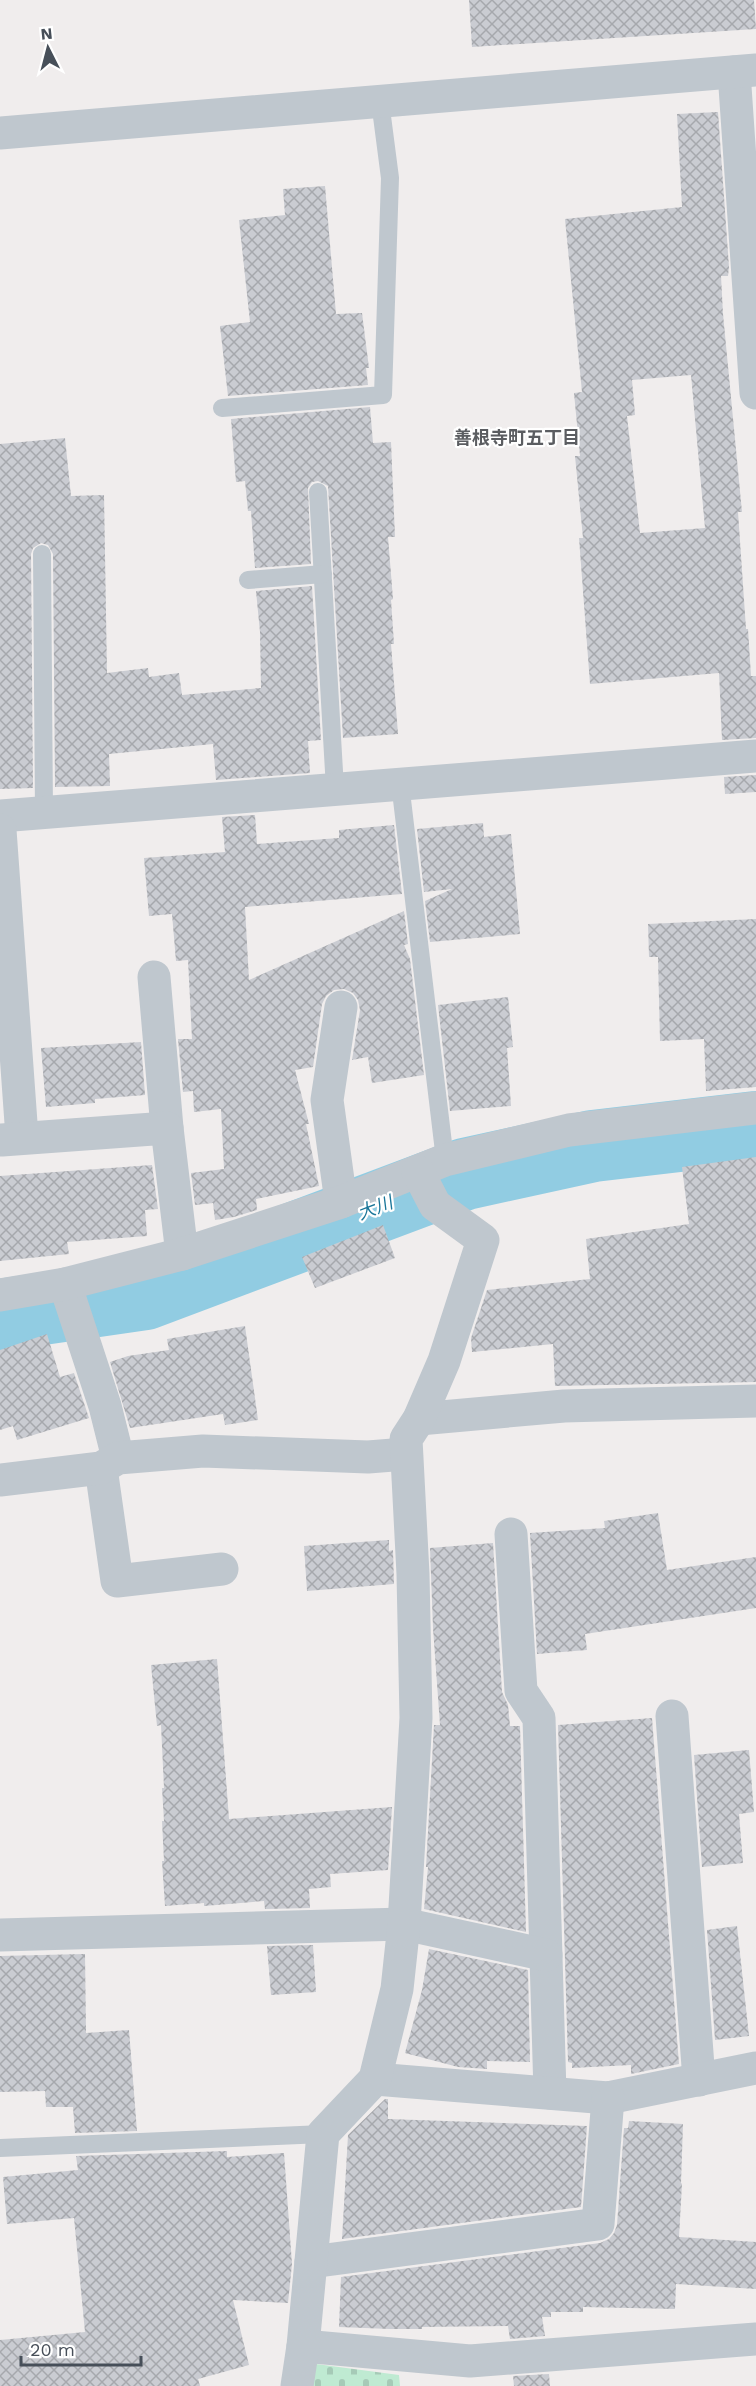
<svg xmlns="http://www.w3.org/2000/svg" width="756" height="2386" viewBox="0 0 756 2386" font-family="'Work Sans','Noto Sans JP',sans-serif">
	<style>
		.cemetery { fill: url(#cemetery-stones) }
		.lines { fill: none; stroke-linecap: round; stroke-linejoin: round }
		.river { stroke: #91cce2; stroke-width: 72 }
		.building { fill: url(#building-cross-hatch); fill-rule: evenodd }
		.service { stroke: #bfc7ce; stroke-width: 18 }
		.minor { stroke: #bfc7ce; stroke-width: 33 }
		.labels { text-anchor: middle; stroke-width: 4.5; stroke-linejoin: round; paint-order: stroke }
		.neighbourhood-label { font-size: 18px; font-weight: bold; fill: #5b5d61; stroke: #fff }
		.water-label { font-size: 18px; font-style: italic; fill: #1a7699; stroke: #fff }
	</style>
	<defs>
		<pattern id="cemetery-stones" width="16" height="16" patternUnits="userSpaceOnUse" patternTransform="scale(1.5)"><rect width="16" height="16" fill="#bfead2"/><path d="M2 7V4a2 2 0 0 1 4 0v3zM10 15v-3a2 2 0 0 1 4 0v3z" fill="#a6cab7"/></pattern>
		<pattern id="building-cross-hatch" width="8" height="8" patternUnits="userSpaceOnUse" patternTransform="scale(1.5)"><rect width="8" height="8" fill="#caccd2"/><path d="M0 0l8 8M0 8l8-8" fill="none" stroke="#a6a8ad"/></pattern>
	</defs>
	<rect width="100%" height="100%" fill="#f0eded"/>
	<path class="cemetery" d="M 316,2364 L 399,2375 L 400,2386 L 312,2386 Z"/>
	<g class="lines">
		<path class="river" d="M 0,1315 L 145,1294 L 465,1174 L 593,1146 L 756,1127"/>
	</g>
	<g class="building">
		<path d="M 469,0 L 754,0 L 756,29 L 472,47 Z"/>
		<path d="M 718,112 L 729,267 L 728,276 L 721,276 L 723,314 L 742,512 L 738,512 L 746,629 L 748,629 L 751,676 L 756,676 L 756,738 L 722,740 L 719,673 L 590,684 L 579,538 L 583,538 L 575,456 L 580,456 L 574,393 L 582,392 L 565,219 L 682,207 L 677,114 ZM 691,375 L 705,528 L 640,533 L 627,416 L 635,415 L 632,380 Z"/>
		<path d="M 325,186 L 336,314 L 362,313 L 369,368 L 366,368 L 368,385 L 228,396 L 220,326 L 250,322 L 239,220 L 285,215 L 283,189 Z"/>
		<path d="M 370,407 L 373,443 L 391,442 L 395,537 L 388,537 L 393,599 L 391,600 L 394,644 L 391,644 L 398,734 L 343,738 L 328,486 L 318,481 L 312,482 L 308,488 L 311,564 L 255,568 L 251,511 L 248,511 L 245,481 L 236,482 L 231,419 Z"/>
		<path d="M 65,438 L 71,496 L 104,495 L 107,673 L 148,668 L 149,677 L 179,673 L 182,695 L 261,688 L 260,632 L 256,591 L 312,586 L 321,740 L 308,741 L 310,773 L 216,780 L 213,744 L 109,754 L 110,786 L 55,787 L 53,554 L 48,545 L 41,543 L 33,548 L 31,554 L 33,788 L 0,789 L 0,444 Z"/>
		<path d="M 756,775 L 756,792 L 725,794 L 724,777 Z"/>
		<path d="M 255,815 L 257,844 L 339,838 L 339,830 L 394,825 L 402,894 L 245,907 L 249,980 L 404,911 L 408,944 L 404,945 L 410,959 L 424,1075 L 372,1083 L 368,1057 L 352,1060 L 360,1010 L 358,1000 L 353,993 L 344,989 L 334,990 L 326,996 L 322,1004 L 313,1067 L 295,1070 L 309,1124 L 306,1124 L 319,1186 L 256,1199 L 257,1210 L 234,1217 L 215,1220 L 213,1203 L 195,1205 L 191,1173 L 224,1169 L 221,1109 L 194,1112 L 193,1091 L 183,1092 L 178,1039 L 192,1039 L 188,960 L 176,961 L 172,914 L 149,916 L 144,858 L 225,852 L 222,817 Z"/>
		<path d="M 483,823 L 484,837 L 511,834 L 520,934 L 430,942 L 425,901 L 452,889 L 424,892 L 417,829 Z"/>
		<path d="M 756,919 L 756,1087 L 706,1091 L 704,1039 L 660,1041 L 658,957 L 649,957 L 648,924 Z"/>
		<path d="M 508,997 L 513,1047 L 507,1048 L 511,1106 L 450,1111 L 438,1005 Z"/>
		<path d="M 141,1042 L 145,1095 L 95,1099 L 95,1103 L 46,1107 L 41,1048 Z"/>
		<path d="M 756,1157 L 756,1382 L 555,1386 L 553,1344 L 472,1352 L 471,1338 L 487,1290 L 590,1279 L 586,1239 L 689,1224 L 682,1167 Z"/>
		<path d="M 152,1165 L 158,1209 L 145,1210 L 147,1236 L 67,1242 L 69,1254 L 0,1261 L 0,1176 Z"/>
		<path d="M 383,1225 L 395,1258 L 315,1288 L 302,1257 Z"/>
		<path d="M 245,1326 L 258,1420 L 225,1425 L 223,1414 L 130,1428 L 110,1362 L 128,1356 L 169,1350 L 167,1339 Z"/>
		<path d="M 47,1334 L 60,1377 L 74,1373 L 89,1418 L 17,1440 L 13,1426 L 0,1430 L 0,1350 Z"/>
		<path d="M 658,1513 L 667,1570 L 756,1557 L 756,1608 L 585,1634 L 587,1650 L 537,1654 L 530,1533 L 605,1528 L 604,1521 Z"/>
		<path d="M 389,1540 L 389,1551 L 393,1550 L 394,1584 L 307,1591 L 304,1546 Z"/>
		<path d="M 493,1543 L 502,1692 L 508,1705 L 510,1726 L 520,1726 L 526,1932 L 424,1909 L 428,1867 L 426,1867 L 434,1725 L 440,1725 L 433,1628 L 430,1548 Z"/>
		<path d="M 217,1659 L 229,1819 L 392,1807 L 388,1870 L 330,1874 L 331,1887 L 309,1889 L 310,1908 L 265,1909 L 264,1901 L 204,1906 L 204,1903 L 165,1906 L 162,1861 L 164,1861 L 162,1821 L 164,1821 L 162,1788 L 164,1788 L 161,1725 L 157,1726 L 151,1665 Z"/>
		<path d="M 652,1718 L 679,2064 L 631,2074 L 631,2065 L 572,2068 L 572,2063 L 568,2062 L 558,1725 Z"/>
		<path d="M 749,1750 L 754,1812 L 739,1814 L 743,1863 L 702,1867 L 694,1755 Z"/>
		<path d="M 737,1926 L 749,2036 L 715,2040 L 707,1930 Z"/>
		<path d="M 313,1945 L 316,1992 L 271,1995 L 267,1946 Z"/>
		<path d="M 429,1949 L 528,1970 L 530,2062 L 487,2061 L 487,2069 L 458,2067 L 405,2053 L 422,1990 Z"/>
		<path d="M 85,1954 L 86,2033 L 129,2030 L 137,2131 L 75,2133 L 73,2107 L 46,2107 L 45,2091 L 0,2092 L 0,1956 Z"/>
		<path d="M 385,2099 L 388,2099 L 388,2119 L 587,2126 L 581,2207 L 342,2239 L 348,2135 Z"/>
		<path d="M 629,2121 L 683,2124 L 681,2183 L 682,2184 L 679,2237 L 756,2242 L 756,2289 L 676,2284 L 675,2309 L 583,2307 L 583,2312 L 551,2312 L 551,2317 L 542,2317 L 545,2336 L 510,2339 L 508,2326 L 422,2327 L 422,2329 L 390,2329 L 339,2327 L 341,2277 L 600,2243 L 609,2239 L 614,2233 L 617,2225 L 624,2128 L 628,2128 Z"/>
		<path d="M 227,2151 L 227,2157 L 284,2153 L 292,2264 L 288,2303 L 233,2300 L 249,2365 L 198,2379 L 200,2386 L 0,2386 L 0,2340 L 85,2332 L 74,2218 L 7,2224 L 3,2177 L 78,2170 L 76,2156 Z"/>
		<path d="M 549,2374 L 550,2386 L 514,2386 L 513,2376 Z"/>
	</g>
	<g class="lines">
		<g class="service">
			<path d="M 222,408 L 383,395 L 390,178 L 380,101"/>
			<path d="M 318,492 L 335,789"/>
			<path d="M 42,554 L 44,813"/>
			<path d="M 248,580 L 323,574"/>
			<path d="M 400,783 L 445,1160"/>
			<path d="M 0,2148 L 323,2134"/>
		</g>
		<g class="minor">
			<path d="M 734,72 L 756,393"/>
			<path d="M 0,133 L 756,70"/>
			<path d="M 0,816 L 756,756"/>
			<path d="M 0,830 L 22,1137"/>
			<path d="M 154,977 L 167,1128"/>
			<path d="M 2,1140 L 167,1128 L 182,1254"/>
			<path d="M 341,1202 L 327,1100 L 341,1007"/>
			<path d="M 65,1284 L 105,1406 L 118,1458"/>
			<path d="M 0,1295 L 65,1284 L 182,1254 L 341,1202 L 445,1160 L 569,1130 L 756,1108"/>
			<path d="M 419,1419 L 564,1406 L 756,1401"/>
			<path d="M 101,1468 L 117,1581 L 222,1569"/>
			<path d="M 0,1480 L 101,1468 L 118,1458 L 203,1451 L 368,1457 L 406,1454"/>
			<path d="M 511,1534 L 521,1691 L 539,1718 L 550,2093"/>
			<path d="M 672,1716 L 699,2080"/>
			<path d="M 0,1935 L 404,1924 L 546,1955"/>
			<path d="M 375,2079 L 608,2098 L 756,2068"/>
			<path d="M 311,2262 L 598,2224 L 608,2098"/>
			<path d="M 303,2346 L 470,2361 L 756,2339"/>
			<path d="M 297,2386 L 303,2346 L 323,2134 L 375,2079 L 397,1989 L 404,1924 L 416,1718 L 413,1574 L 406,1439 L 419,1419 L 444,1361 L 483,1240 L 435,1205 L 418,1172"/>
		</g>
	</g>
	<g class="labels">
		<g class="neighbourhood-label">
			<text x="517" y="444">善根寺町五丁目</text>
		</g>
		<g class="water-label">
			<text transform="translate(375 1208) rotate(-21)" y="6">大川</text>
		</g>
	</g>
	<g transform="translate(48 48) rotate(354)" stroke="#ffffff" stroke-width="4.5" paint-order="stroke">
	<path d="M0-4.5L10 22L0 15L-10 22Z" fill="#474f59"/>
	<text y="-9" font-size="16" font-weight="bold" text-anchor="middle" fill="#474f59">N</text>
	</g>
	<path d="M21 2356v9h120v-9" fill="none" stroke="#474f59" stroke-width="3"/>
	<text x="30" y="2356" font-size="18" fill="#474f59" stroke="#ffffff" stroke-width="4.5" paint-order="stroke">20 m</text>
</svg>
